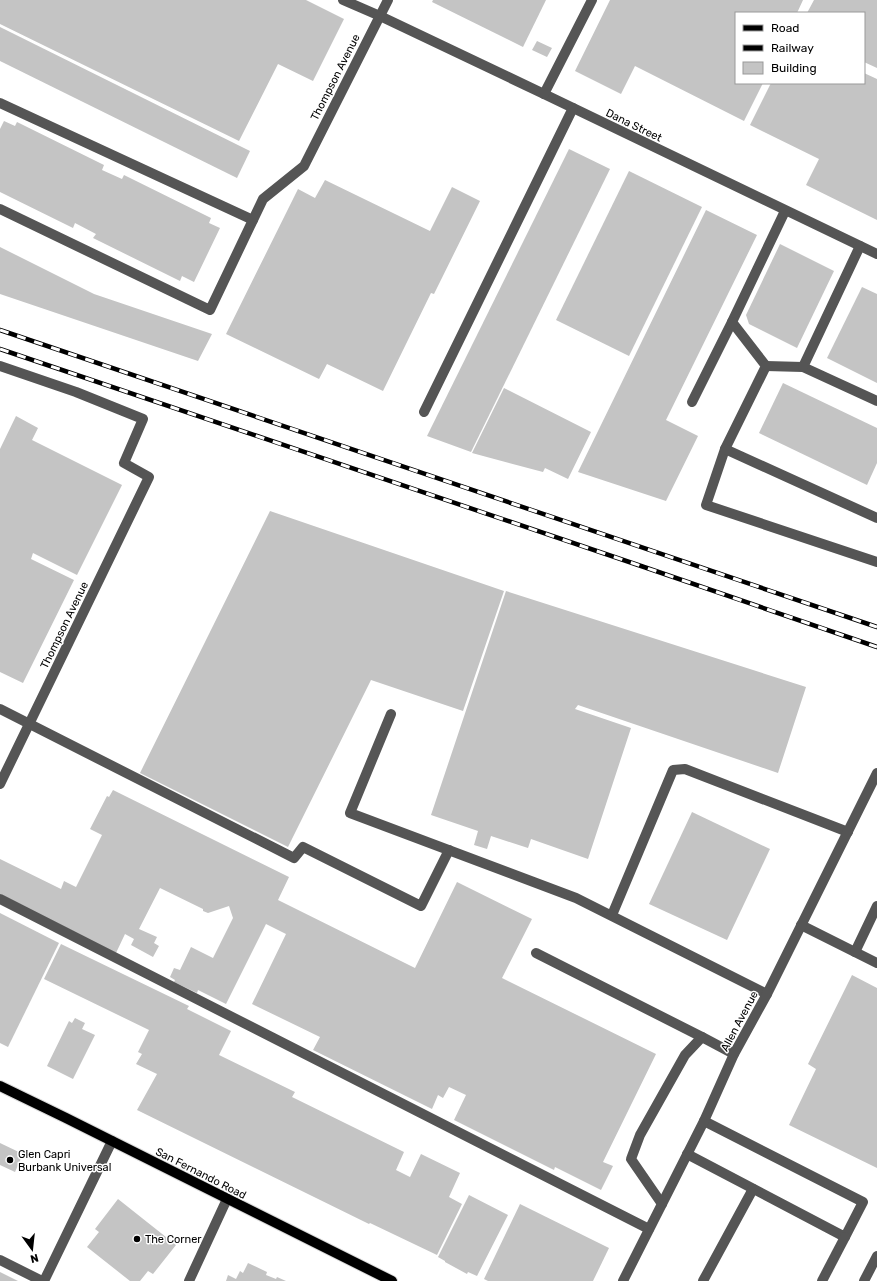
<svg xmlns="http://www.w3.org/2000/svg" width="877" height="1281" viewBox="0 0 877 1281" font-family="Rubik,sans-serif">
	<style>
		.building { fill: #c4c4c4 }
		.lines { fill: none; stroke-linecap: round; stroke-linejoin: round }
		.major-casing { stroke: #dbdbdb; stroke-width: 12 }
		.minor { stroke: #555; stroke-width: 10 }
		.major { stroke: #000; stroke-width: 10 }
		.rail-casing { stroke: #000; stroke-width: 4.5 }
		.rail { stroke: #fff; stroke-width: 3; stroke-dasharray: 9; stroke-linecap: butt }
		.poi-dot { fill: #000; stroke: #fff; stroke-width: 1.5 }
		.labels { text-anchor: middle; stroke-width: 3; stroke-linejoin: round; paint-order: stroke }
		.street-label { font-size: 11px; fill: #000; stroke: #fff }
		.poi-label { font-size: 11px; fill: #000; stroke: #fff; text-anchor: start }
	</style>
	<rect width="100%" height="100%" fill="#fff"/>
	<g class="building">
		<path d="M 0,0 L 306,0 L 344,19 L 313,81 L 278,64 L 239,141 L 0,24 Z"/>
		<path d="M 433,0 L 546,0 L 523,47 L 432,2 Z"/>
		<path d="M 610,0 L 803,0 L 797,13 L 736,13 L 736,83 L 763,83 L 744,121 L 635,66 L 621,94 L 575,71 Z"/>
		<path d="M 814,0 L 877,0 L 877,68 L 864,62 L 864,13 L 807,13 Z"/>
		<path d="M 0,27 L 250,151 L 237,178 L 0,61 Z"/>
		<path d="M 537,41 L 552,48 L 547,57 L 532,50 Z"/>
		<path d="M 864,73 L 877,79 L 877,220 L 806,185 L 819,159 L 750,125 L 771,83 L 864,83 Z"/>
		<path d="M 4,121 L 15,126 L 17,122 L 104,165 L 102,170 L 122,179 L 124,175 L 211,218 L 209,223 L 220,228 L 194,282 L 182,276 L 180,281 L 93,238 L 96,234 L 75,223 L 73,228 L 0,192 L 0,129 Z"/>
		<path d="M 569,149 L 610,169 L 471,452 L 427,436 Z"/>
		<path d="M 629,171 L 702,207 L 629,356 L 556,320 Z"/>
		<path d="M 325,180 L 430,231 L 452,187 L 480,201 L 434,294 L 431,293 L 383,391 L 327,364 L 319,379 L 226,334 L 298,189 L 315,198 Z"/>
		<path d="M 706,210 L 757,235 L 666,420 L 698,436 L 666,501 L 578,472 Z"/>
		<path d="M 780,244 L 834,271 L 797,348 L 749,324 L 746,315 Z"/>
		<path d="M 0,247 L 94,294 L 212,334 L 198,361 L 0,294 Z"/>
		<path d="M 862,287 L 877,294 L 877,383 L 827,358 Z"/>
		<path d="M 783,383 L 877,428 L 877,463 L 867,485 L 759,433 Z"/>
		<path d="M 504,388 L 591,432 L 568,479 L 545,468 L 543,472 L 472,453 Z"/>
		<path d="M 16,416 L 38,428 L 32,440 L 122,485 L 77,575 L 33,553 L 31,559 L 74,580 L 23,683 L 0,672 L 0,449 Z"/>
		<path d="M 270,511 L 504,591 L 463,711 L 371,680 L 288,847 L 140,773 Z"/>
		<path d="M 506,591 L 806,687 L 778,773 L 578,705 L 575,709 L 631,728 L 588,859 L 531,839 L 528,848 L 491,836 L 487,849 L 474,845 L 478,831 L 431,815 Z"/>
		<path d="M 113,790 L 289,877 L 278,900 L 415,968 L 457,882 L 532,919 L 502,978 L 656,1054 L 603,1162 L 613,1166 L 601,1190 L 555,1167 L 554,1170 L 454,1120 L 466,1095 L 449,1087 L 443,1098 L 438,1095 L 432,1109 L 313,1050 L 320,1037 L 252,1004 L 286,934 L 266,924 L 226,1004 L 198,990 L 197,993 L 174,982 L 175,980 L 170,977 L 174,968 L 180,970 L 191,947 L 213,958 L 233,918 L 229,906 L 208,913 L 203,911 L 203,909 L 160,888 L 139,929 L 157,937 L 154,943 L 159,946 L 153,957 L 131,945 L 134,939 L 125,934 L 116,953 L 0,894 L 0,859 L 61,889 L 64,881 L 76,887 L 102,835 L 90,829 L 107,796 L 109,797 Z"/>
		<path d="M 692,812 L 770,849 L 727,940 L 649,904 Z"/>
		<path d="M 0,913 L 59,943 L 8,1047 L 0,1043 Z"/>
		<path d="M 61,944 L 189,1006 L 187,1009 L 231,1031 L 219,1055 L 295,1092 L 292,1097 L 404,1152 L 396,1170 L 410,1177 L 421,1154 L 460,1173 L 449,1197 L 462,1204 L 437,1255 L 370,1223 L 369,1224 L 137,1110 L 157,1074 L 136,1064 L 142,1054 L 138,1052 L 149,1030 L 44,979 Z"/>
		<path d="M 852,975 L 877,988 L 877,1168 L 789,1125 L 816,1069 L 808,1064 Z"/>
		<path d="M 75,1018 L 85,1023 L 82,1029 L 95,1035 L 73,1079 L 47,1066 L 69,1021 L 72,1023 Z"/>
		<path d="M 0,1143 L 23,1154 L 15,1172 L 0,1165 Z"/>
		<path d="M 469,1195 L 508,1215 L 477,1276 L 468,1272 L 467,1274 L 445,1262 L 445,1261 L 438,1257 Z"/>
		<path d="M 118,1199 L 176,1245 L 153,1274 L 148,1271 L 140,1281 L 130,1281 L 87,1247 L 99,1232 L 95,1229 Z"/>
		<path d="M 520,1204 L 609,1248 L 593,1281 L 488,1281 L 484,1279 Z"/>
		<path d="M 248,1263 L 267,1272 L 266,1275 L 276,1279 L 277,1277 L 286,1281 L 226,1281 L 228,1275 L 236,1279 L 240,1271 L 243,1273 Z"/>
		<path d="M 0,1272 L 18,1281 L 0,1281 Z"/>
	</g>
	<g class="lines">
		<defs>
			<path id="major" d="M 0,1086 L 66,1118 L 392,1281"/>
		</defs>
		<use href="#major" class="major-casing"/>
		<g class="minor">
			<path d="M 343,0 L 380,16 L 544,94 L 877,254"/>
			<path d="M 544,94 L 592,0"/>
			<path d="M 0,103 L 253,220"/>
			<path d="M 0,209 L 210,310 L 263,199 L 304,166 L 388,0"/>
			<path d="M 785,211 L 732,322 L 766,366 L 725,449 L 706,505 L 877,562"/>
			<path d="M 0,366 L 76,392 L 143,419 L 124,463 L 149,477 L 0,784"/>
			<path d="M 766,366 L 803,367 L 877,401"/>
			<path d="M 803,367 L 860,246"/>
			<path d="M 692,402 L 732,322"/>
			<path d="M 424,412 L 573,108"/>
			<path d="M 725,449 L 877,518"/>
			<path d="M 0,709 L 294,858 L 303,847 L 421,906 L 449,850"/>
			<path d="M 391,714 L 350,813 L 576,898 L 767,994"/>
			<path d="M 0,899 L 649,1229"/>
			<path d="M 612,915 L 673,770 L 685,769 L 848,832"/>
			<path d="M 801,925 L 877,963"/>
			<path d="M 855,952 L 877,906"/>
			<path d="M 536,953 L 702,1037"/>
			<path d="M 687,1154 L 845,1237 L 863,1202 L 704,1121"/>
			<path d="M 662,1204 L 631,1159 L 640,1135 L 685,1055 L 702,1037 L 734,1054"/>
			<path d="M 0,1260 L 42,1281"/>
			<path d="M 44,1281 L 112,1141"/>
			<path d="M 189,1281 L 227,1199"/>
			<path d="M 623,1281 L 704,1121 L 734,1054 L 767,994 L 877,773"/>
			<path d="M 703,1281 L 753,1189"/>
			<path d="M 822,1281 L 845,1237"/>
			<path d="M 864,1281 L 877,1256"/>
		</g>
		<use href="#major" class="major"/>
		<defs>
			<g id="rail">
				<path d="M 0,330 L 877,627"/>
				<path d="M 0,349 L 644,567 L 877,647"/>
			</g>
		</defs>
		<use href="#rail" class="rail-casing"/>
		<use href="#rail" class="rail"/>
	</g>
	<g class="poi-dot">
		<circle cx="10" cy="1160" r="4"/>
		<circle cx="137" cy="1239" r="4"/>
	</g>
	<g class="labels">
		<g class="street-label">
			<text transform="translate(335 77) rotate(-63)" y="4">Thompson Avenue</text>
			<text transform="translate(634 125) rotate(26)" y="4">Dana Street</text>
			<text transform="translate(64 625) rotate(-64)" y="4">Thompson Avenue</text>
			<text transform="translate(739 1021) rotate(-62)" y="4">Allen Avenue</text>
			<text transform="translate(201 1173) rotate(27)" y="4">San Fernando Road</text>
		</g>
		<g class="poi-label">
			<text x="18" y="1158">Glen Capri<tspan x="18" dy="13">Burbank Universal</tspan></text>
			<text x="145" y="1243">The Corner</text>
		</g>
	</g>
	<rect x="735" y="12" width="130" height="72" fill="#ffffff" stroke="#999999"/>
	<rect x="743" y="25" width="20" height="6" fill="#000000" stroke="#999999"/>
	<text x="771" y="32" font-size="12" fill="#000000">Road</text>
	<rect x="743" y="45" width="20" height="6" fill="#000000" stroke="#999999"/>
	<text x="771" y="52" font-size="12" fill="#000000">Railway</text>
	<rect x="743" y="62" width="20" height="12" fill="#c4c4c4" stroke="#999999"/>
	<text x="771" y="72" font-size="12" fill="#000000">Building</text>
	<g transform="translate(32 1249) rotate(165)" stroke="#ffffff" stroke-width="3" paint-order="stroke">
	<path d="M0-3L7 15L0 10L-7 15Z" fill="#000000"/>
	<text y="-6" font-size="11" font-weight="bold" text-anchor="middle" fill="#000000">N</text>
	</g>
</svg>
